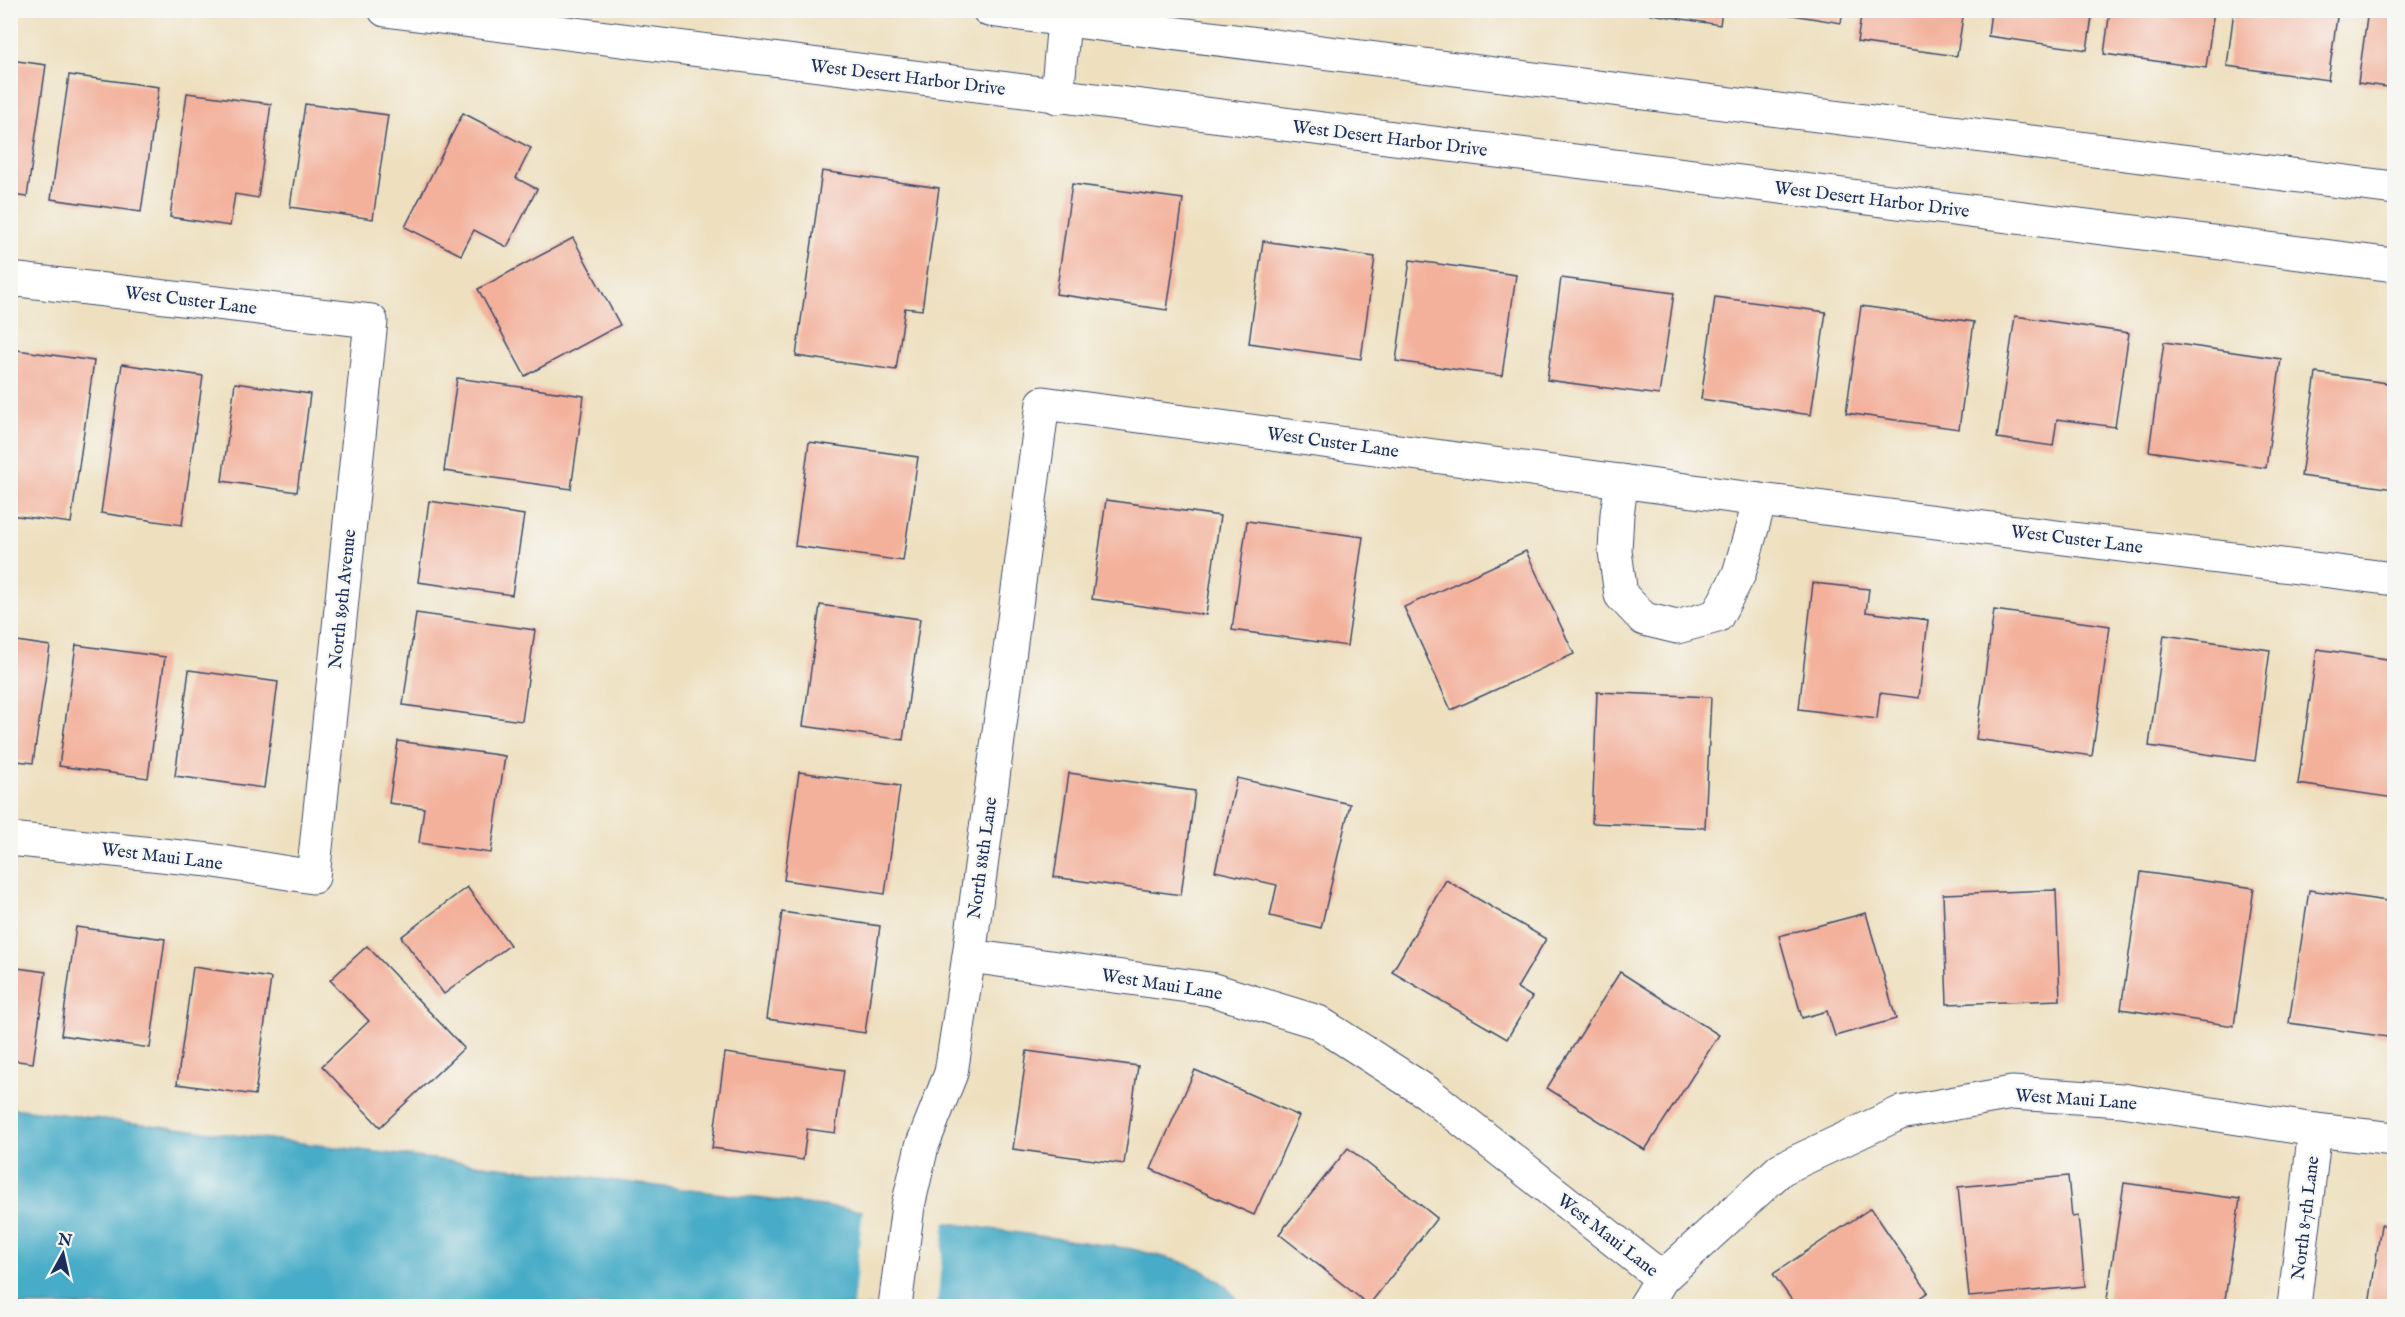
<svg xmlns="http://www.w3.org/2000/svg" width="2405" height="1317" viewBox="0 0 2405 1317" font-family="'IM FELL English',serif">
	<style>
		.water { fill: #47acc7; stroke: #316e92; stroke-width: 1.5 }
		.pier { fill: #eee0bf }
		.building { fill: #f3b19b }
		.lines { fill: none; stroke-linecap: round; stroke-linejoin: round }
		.minor-casing { stroke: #3b4a6d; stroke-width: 35 }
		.tertiary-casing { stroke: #3b4a6d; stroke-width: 35 }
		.minor { stroke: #fff; stroke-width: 33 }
		.tertiary { stroke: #fff; stroke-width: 33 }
		.labels { text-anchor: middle; stroke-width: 4.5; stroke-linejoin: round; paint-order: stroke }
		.street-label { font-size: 18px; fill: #1b2f5e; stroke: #f6f6f2 }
	</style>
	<rect width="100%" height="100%" fill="#f6f6f2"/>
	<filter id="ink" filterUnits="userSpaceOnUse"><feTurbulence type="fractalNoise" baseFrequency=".0167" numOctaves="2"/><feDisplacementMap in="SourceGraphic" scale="12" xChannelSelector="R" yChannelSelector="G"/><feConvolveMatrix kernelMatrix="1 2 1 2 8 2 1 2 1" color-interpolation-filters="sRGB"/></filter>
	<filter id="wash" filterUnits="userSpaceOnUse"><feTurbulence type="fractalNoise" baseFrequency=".008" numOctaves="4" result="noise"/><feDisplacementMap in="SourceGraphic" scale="24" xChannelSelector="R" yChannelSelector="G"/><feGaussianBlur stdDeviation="1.35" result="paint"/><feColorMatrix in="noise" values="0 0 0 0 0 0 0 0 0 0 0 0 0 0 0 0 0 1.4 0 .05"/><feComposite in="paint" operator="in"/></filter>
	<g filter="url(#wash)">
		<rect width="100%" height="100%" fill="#eee0bf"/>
		<path class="water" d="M 11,1108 L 863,1211 L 1132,1249 L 1179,1261 L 1202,1270 L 1222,1283 L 1244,1306 L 11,1306 Z"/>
		<path class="pier" d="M 863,1208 L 945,1221 L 937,1306 L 853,1306 Z"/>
		<g id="blocks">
			<g class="building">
				<path d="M 1626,10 L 1722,10 L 1720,25 Z"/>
				<path d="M 1762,10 L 1843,10 L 1841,23 Z"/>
				<path d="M 1862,10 L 1964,10 L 1957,56 L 1857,42 Z"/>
				<path d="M 1991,10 L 2093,10 L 2087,50 L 1988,36 Z"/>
				<path d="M 2110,10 L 2214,10 L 2206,68 L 2104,54 Z"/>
				<path d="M 2234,10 L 2338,10 L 2328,80 L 2227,66 Z"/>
				<path d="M 2368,10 L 2394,10 L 2394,88 L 2358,83 Z"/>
				<path d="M 10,60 L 46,65 L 27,197 L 10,195 Z"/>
				<path d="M 69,75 L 159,87 L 141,212 L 51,199 Z"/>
				<path d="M 187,93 L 271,104 L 258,198 L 235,194 L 230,226 L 170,217 Z"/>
				<path d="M 305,104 L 388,115 L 373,219 L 290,207 Z"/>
				<path d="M 463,113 L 531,148 L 516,178 L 537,189 L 507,247 L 474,230 L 461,255 L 405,227 Z"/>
				<path d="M 822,171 L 939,188 L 922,310 L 905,308 L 896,370 L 796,356 Z"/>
				<path d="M 1072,184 L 1183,199 L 1167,310 L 1056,294 Z"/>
				<path d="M 573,238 L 620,325 L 525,376 L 478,289 Z"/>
				<path d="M 1263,241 L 1375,257 L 1361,359 L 1249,343 Z"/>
				<path d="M 1410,260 L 1516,275 L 1502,376 L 1396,361 Z"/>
				<path d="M 1561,278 L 1674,293 L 1659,395 L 1547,380 Z"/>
				<path d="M 1715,297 L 1826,312 L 1811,415 L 1701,399 Z"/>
				<path d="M 1861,306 L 1974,322 L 1959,429 L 1846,413 Z"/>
				<path d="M 2015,316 L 2129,333 L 2115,427 L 2057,419 L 2053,446 L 1997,438 Z"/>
				<path d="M 2164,342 L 2281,359 L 2266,468 L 2149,451 Z"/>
				<path d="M 10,349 L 94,361 L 71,523 L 10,515 Z"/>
				<path d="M 122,364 L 203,376 L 182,525 L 101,513 Z"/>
				<path d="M 2316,373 L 2394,384 L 2394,489 L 2301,476 Z"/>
				<path d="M 457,378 L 584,396 L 571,489 L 444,471 Z"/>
				<path d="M 235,383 L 310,394 L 297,492 L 222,481 Z"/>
				<path d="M 809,442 L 918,457 L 903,561 L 795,546 Z"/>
				<path d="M 1106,500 L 1220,516 L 1206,615 L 1092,599 Z"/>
				<path d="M 429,501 L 524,515 L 512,595 L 418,582 Z"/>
				<path d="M 1247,521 L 1363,537 L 1347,646 L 1232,630 Z"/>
				<path d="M 1526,551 L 1574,654 L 1451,710 L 1404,607 Z"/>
				<path d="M 1813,583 L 1869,589 L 1866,612 L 1928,620 L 1919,698 L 1880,693 L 1877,719 L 1799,709 Z"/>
				<path d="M 820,605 L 920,619 L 903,740 L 803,726 Z"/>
				<path d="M 1994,610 L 2110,626 L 2092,756 L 1976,739 Z"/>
				<path d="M 416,613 L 535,630 L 522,721 L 403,705 Z"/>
				<path d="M 2164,635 L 2270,650 L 2255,761 L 2149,746 Z"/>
				<path d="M 10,640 L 50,646 L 33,763 L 10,760 Z"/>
				<path d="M 76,645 L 165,657 L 148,778 L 59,766 Z"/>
				<path d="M 2317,649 L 2394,660 L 2394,798 L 2298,784 Z"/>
				<path d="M 189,670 L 278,682 L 264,788 L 175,776 Z"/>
				<path d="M 1597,692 L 1711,697 L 1705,828 L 1592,823 Z"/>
				<path d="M 398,741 L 505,756 L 491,853 L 419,843 L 424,808 L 389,803 Z"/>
				<path d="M 799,772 L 900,786 L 885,894 L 784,880 Z"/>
				<path d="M 1069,773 L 1195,791 L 1181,895 L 1054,877 Z"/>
				<path d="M 1237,778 L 1350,804 L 1321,928 L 1270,916 L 1277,885 L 1215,871 Z"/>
				<path d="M 2141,872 L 2254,888 L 2234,1026 L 2121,1009 Z"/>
				<path d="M 1446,880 L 1546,939 L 1517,988 L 1532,997 L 1507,1039 L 1392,972 Z"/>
				<path d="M 467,887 L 510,945 L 444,994 L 401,937 Z"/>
				<path d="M 2056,890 L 2060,1000 L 1947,1004 L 1943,894 Z"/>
				<path d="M 2309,890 L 2394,902 L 2394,1038 L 2289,1023 Z"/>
				<path d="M 782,912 L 880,926 L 865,1033 L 767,1019 Z"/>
				<path d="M 1866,913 L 1896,1019 L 1835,1036 L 1827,1011 L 1802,1018 L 1779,936 Z"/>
				<path d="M 76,927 L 165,939 L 150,1048 L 61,1035 Z"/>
				<path d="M 367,946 L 464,1048 L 380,1127 L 322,1066 L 369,1021 L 330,980 Z"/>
				<path d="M 10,967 L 46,972 L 33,1063 L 10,1060 Z"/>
				<path d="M 193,967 L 271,978 L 255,1095 L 177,1084 Z"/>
				<path d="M 1620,972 L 1719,1035 L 1645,1150 L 1547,1088 Z"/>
				<path d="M 1027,1051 L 1138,1066 L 1124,1164 L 1013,1149 Z"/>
				<path d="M 725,1053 L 844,1070 L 835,1133 L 807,1129 L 803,1160 L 712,1148 Z"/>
				<path d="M 1195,1070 L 1299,1116 L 1254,1215 L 1151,1169 Z"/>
				<path d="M 1348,1148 L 1437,1218 L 1369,1305 L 1279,1234 Z"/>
				<path d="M 2068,1176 L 2072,1217 L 2078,1216 L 2085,1286 L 1969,1297 L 1958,1187 Z"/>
				<path d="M 2124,1183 L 2240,1199 L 2224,1306 L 2106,1306 Z"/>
				<path d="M 1871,1208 L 1928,1292 L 1908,1306 L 1796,1306 L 1773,1274 Z"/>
				<path d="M 2381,1225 L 2394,1227 L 2394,1306 L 2369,1306 Z"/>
			</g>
		</g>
	</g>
	<g filter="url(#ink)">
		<use href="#blocks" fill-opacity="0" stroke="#3b4a6d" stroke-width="1.5"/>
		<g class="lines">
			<defs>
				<g id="minor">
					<path d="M 1057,97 L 1065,10"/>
					<path d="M 10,279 L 371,321 L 313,877 L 209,860 L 10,839"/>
					<path d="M 1622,481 L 1617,514 L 1615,551 L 1621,595 L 1644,619 L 1677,627 L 1717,616 L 1739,574 L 1760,500"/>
					<path d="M 969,956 L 1210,989 L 1318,1022 L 1428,1093 L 1662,1278 L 1781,1169 L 1900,1113 L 2012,1093 L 2122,1100 L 2315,1130 L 2394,1139"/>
					<path d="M 895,1306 L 908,1206 L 922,1146 L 951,1073 L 969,956 L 1043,403 L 1760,500 L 2394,579"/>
					<path d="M 1645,1306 L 1662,1278"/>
					<path d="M 2294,1306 L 2315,1130"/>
				</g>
				<g id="tertiary">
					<path d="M 385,10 L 2394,265"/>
					<path d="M 989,10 L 2394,188"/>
				</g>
			</defs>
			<use href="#minor" class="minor-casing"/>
			<use href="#tertiary" class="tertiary-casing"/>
			<use href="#minor" class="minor"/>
			<use href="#tertiary" class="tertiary"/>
		</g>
	</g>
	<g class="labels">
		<g class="street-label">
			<text transform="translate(908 77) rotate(7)" y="6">West Desert Harbor Drive</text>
			<text transform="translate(1390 138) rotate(7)" y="6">West Desert Harbor Drive</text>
			<text transform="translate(1872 199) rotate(7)" y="6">West Desert Harbor Drive</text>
			<text transform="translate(191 300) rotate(7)" y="6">West Custer Lane</text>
			<text transform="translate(1333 442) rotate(8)" y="6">West Custer Lane</text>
			<text transform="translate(2077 539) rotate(7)" y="6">West Custer Lane</text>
			<text transform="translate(342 599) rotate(-84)" y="6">North 89th Avenue</text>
			<text transform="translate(162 856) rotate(7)" y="6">West Maui Lane</text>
			<text transform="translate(982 858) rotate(-82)" y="6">North 88th Lane</text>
			<text transform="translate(1162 984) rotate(9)" y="6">West Maui Lane</text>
			<text transform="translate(2076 1099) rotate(4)" y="6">West Maui Lane</text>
			<text transform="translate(2305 1218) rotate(-83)" y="6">North 87th Lane</text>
			<text transform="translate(1608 1235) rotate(38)" y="6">West Maui Lane</text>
		</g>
	</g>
	<rect width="2405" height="1317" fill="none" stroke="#f6f6f2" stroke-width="36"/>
	<g transform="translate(63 1254) rotate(8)" stroke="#f6f6f2" stroke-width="4.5" paint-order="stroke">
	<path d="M0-4.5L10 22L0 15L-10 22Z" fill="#1b2f5e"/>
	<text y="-9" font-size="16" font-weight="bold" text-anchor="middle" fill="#1b2f5e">N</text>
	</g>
</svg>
